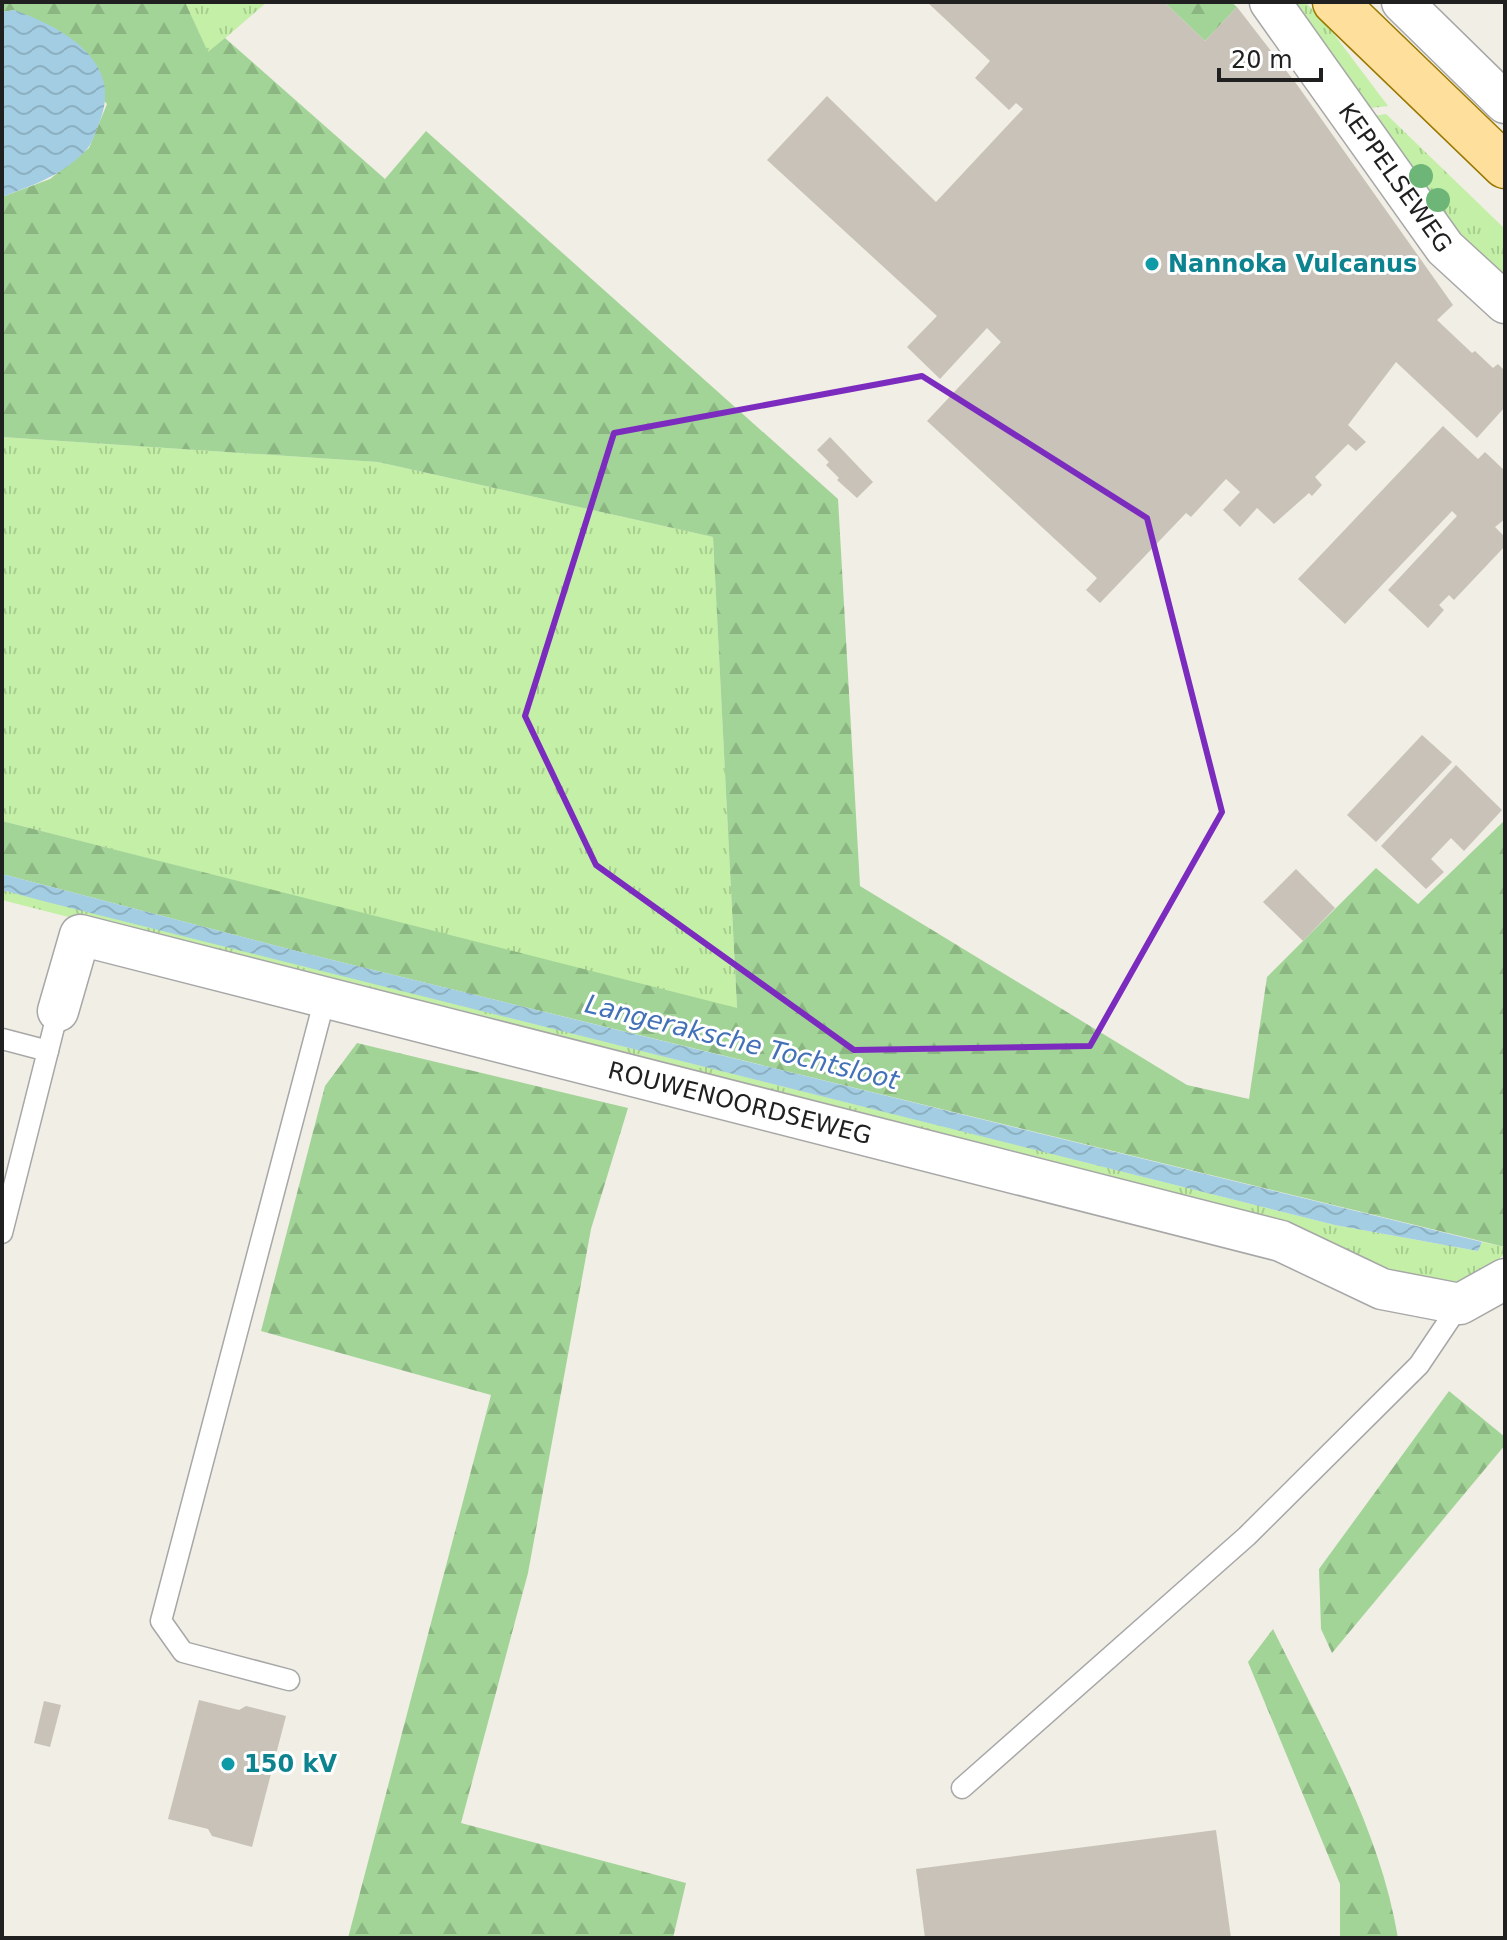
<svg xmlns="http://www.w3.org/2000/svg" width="1507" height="1940" viewBox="0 0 1507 1940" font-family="'DejaVu Sans',sans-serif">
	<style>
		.grass { fill: url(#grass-tufts) }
		.forest { fill: url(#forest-firs) }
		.water { fill: url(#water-waves) }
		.building { fill: #c9c2b8 }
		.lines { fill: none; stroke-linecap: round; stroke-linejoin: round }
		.service-casing { stroke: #a7a7a7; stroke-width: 23 }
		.minor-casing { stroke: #a7a7a7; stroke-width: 43 }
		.primary-casing { stroke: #9b7900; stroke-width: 47 }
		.service { stroke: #fff; stroke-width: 20 }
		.minor { stroke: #fff; stroke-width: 40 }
		.primary { stroke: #ffdf9c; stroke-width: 44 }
		.tree { fill: #6eb677 }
		.marked { fill: none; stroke: #7b2cbf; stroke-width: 6; stroke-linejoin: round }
		.culture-dot { fill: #0f9aa8; stroke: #fff; stroke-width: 3 }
		.labels { text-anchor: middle; stroke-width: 6; stroke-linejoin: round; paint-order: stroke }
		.street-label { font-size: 24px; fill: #202020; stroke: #fff }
		.culture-label { font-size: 24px; font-weight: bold; fill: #0d838f; stroke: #fff; text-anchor: start }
		.water-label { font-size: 26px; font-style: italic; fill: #4371b8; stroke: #fff }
	</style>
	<defs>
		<pattern id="grass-tufts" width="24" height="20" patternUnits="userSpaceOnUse" patternTransform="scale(2)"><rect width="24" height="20" fill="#c3efa7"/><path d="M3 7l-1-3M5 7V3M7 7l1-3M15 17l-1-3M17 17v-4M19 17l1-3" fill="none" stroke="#a7cd8f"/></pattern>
		<pattern id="forest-firs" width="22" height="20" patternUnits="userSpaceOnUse" patternTransform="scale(2)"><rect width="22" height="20" fill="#a2d497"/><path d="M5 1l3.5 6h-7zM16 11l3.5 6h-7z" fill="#8bb682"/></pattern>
		<pattern id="water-waves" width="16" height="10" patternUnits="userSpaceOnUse" patternTransform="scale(2)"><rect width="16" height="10" fill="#a2cde2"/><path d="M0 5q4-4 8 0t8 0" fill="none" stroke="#8bb0c2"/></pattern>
	</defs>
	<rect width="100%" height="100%" fill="#f1eee5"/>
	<g class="grass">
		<path d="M 185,2 L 267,2 L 208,53 Z"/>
		<path d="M 1292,2 L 1305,2 L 1324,21 L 1388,106 L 1361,109 Z"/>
		<path d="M 1386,114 L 1505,229 L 1505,283 L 1468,246 L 1367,117 Z"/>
		<path d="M 2,437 L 378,462 L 713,537 L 737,1009 L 2,821 Z"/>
		<path d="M 2,890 L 1335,1225 L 1478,1251 L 1482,1242 L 1505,1247 L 1505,1254 C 1491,1265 1475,1279 1457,1282 C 1420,1290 1351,1250 1316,1236 L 2,900 Z"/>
	</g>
	<g class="forest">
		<path d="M 2,2 L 185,2 L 208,52 L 225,38 L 385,179 L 426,131 L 838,499 L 860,886 L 1187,1085 L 1249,1099 L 1267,977 L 1376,868 L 1418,904 L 1505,820 L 1505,1247 L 308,954 L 2,874 L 2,821 L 737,1008 L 713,537 L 378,462 L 2,437 L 2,197 L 50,179 L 89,148 L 107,104 L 15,10 L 2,12 Z"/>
		<path d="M 1164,2 L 1231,2 L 1237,7 L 1205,41 Z"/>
		<path d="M 357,1043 L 628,1108 L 591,1229 L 528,1573 L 461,1823 L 686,1883 L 673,1938 L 348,1938 L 491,1395 L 261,1331 L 325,1086 Z"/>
		<path d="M 1449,1391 L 1505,1437 L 1505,1445 L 1332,1653 L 1321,1629 L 1319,1569 Z"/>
		<path d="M 1273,1629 C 1321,1727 1380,1829 1398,1938 L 1340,1938 L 1340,1884 L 1248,1662 Z"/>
	</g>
	<g class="water">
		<path d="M 14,10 C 62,27 124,61 100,121 C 96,130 93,142 87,149 C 64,175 33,185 2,197 L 2,12 Z"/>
		<path d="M 2,874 L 308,954 L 1482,1242 L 1478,1251 L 1335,1225 L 43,901 L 2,890 Z"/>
	</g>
	<g class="building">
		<path d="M 927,2 L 1164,2 L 1205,41 L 1237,7 L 1298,86 L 1453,305 L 1437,320 L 1472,353 L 1475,351 L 1493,368 L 1498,364 L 1505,371 L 1505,407 L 1477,438 L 1396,362 L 1348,425 L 1366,442 L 1356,451 L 1348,444 L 1315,477 L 1322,485 L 1312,496 L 1309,493 L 1274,524 L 1257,508 L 1240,527 L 1223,510 L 1240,492 L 1226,479 L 1191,517 L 1186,513 L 1100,603 L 1086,590 L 1097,578 L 927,421 L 1001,342 L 987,328 L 940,379 L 907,347 L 937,316 L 767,160 L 827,96 L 936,202 L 1023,109 L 1016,103 L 1009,110 L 975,78 L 990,61 Z"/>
		<path d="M 1443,426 L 1478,459 L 1485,452 L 1505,471 L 1505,519 L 1495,527 L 1505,537 L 1505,546 L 1454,600 L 1449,595 L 1439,605 L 1444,610 L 1428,628 L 1388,590 L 1457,516 L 1452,511 L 1345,624 L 1298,579 Z"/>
		<path d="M 830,437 L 873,482 L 857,498 L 837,480 L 839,478 L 826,465 L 829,462 L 817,450 Z"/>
		<path d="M 1422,735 L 1452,762 L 1376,842 L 1347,815 Z"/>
		<path d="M 1456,765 L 1502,810 L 1464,851 L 1451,838 L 1431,859 L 1444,872 L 1426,889 L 1381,846 Z"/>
		<path d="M 1296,869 L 1335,908 L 1303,941 L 1263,902 Z"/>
		<path d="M 199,1700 L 239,1710 L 246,1706 L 286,1716 L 252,1847 L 212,1836 L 208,1829 L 168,1819 Z"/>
		<path d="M 44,1701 L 61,1705 L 50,1747 L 34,1743 Z"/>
		<path d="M 1216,1830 L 1231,1938 L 925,1938 L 916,1869 Z"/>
	</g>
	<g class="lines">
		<defs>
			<g id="service">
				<path d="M 2,1039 L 48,1051"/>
				<path d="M 2,1233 L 58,1011"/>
				<path d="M 289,1680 L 183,1652 L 161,1621 L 325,998"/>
				<path d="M 962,1788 L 1247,1536 L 1419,1365 L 1460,1304"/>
			</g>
			<g id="minor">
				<path id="s1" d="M 1270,2 L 1445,248 L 1505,303"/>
				<path d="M 1402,2 L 1505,103"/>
				<path id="s2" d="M 58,1011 L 80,935 L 1281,1241 L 1382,1289 L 1460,1304 L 1505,1279"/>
			</g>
			<path id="primary" d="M 1335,2 L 1505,166"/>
		</defs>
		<use href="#service" class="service-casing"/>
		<use href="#minor" class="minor-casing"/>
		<use href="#primary" class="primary-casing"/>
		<use href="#service" class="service"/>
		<use href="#minor" class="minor"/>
		<use href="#primary" class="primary"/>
	</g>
	<g class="tree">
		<circle cx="1421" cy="176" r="12"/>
		<circle cx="1438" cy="200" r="12"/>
	</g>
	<path class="marked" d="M 922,376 L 1147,518 L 1222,812 L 1090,1046 L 854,1050 L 596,865 L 525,716 L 614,433 Z"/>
	<g class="culture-dot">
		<circle cx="1152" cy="264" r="8"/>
		<circle cx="228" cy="1764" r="8"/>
	</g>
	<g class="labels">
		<g class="street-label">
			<text dy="8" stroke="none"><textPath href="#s1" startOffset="216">KEPPELSEWEG</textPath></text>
			<text dy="8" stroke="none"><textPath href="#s2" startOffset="760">ROUWENOORDSEWEG</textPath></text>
		</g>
		<g class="culture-label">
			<text x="1168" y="272">Nannoka Vulcanus</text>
			<text x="244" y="1772">150 kV</text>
		</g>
		<g class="water-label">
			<text transform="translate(742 1042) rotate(14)" y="9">Langeraksche Tochtsloot</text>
		</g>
	</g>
	<rect width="1507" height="1940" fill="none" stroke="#202020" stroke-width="8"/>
	<path d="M1219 68v12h102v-12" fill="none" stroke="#202020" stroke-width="4"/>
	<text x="1231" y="68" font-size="24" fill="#202020" stroke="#ffffff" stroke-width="6" paint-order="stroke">20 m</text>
</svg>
